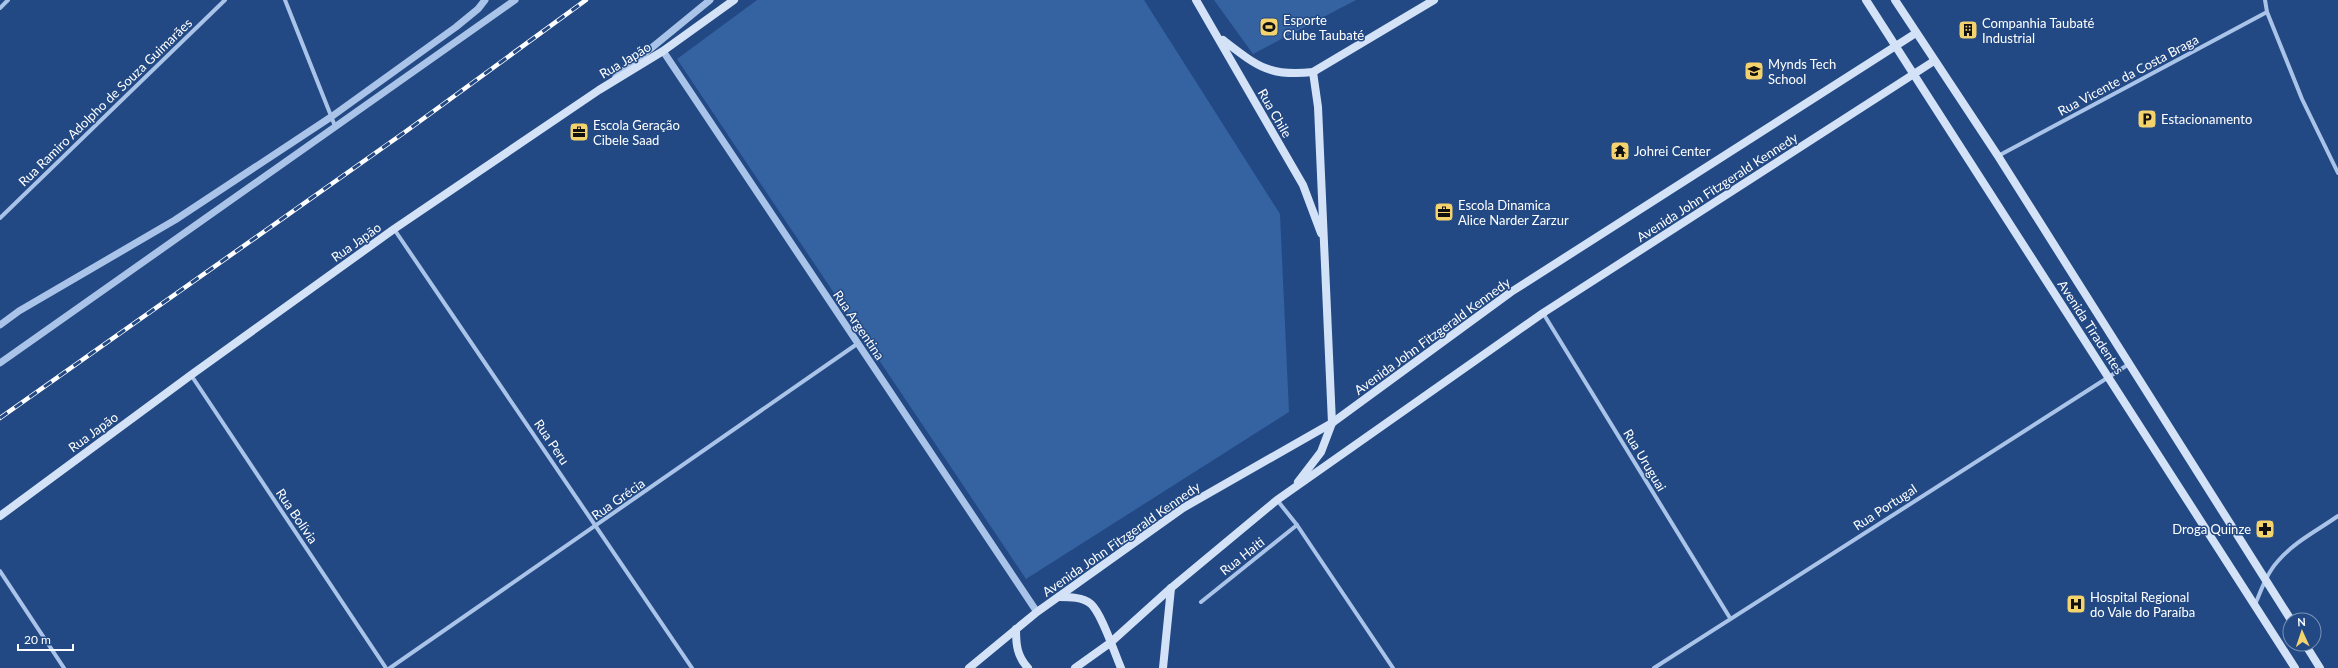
<svg xmlns="http://www.w3.org/2000/svg" width="2338" height="668" viewBox="0 0 2338 668" font-family="Lato,sans-serif">
	<style>
		.green { fill: #3562a1 }
		.lines { fill: none; stroke-linecap: round; stroke-linejoin: round }
		.minor { stroke: #aac4e9; stroke-width: 4 }
		.tertiary { stroke: #aac4e9; stroke-width: 7 }
		.secondary { stroke: #d4e2f7; stroke-width: 8 }
		.rail-casing { stroke: #fff; stroke-width: 4.5 }
		.rail { stroke: #224984; stroke-width: 3; stroke-dasharray: 9; stroke-linecap: butt }
		.labels { text-anchor: middle; stroke-width: 3; stroke-linejoin: round; paint-order: stroke }
		.poi-label { font-size: 13px; fill: #fff; stroke: #224984; text-anchor: start }
		.street-label { font-size: 13px; fill: #fff; stroke: #224984 }
	</style>
	<rect width="100%" height="100%" fill="#224984"/>
	<g class="green">
		<path d="M 757,0 L 1144,0 L 1280,214 L 1289,412 L 1026,579 L 677,59 Z"/>
		<path d="M 1214,0 L 1356,0 L 1253,54 Z"/>
	</g>
	<g class="lines">
		<g class="minor">
			<path d="M 285,0 L 335,126"/>
			<path d="M 2265,0 L 2267,12 L 2302,99 L 2338,173"/>
			<path d="M 0,8 L 8,0"/>
			<path d="M 1998,156 L 2267,12"/>
			<path d="M 0,218 L 225,0"/>
			<path d="M 394,229 L 692,668"/>
			<path d="M 1543,313 L 1730,618"/>
			<path d="M 191,375 L 386,668"/>
			<path d="M 1277,500 L 1297,525 L 1393,668"/>
			<path d="M 0,571 L 64,668"/>
			<path d="M 1201,602 L 1297,525"/>
			<path d="M 2255,605 C 2261,590 2267,573 2278,561 C 2294,542 2318,530 2338,516"/>
			<path d="M 390,668 L 857,344"/>
			<path d="M 1654,668 L 2129,364"/>
		</g>
		<g class="tertiary">
			<path d="M 663,51 L 1037,612"/>
			<path d="M 616,77 L 710,0"/>
			<path d="M 0,325 L 19,311 L 175,220 L 331,117 L 456,27 L 478,9 L 485,0"/>
			<path d="M 0,363 L 515,0"/>
		</g>
		<g class="secondary">
			<path d="M 1196,0 L 1303,185 L 1321,233"/>
			<path d="M 1866,0 L 2295,668"/>
			<path d="M 1895,0 L 1998,156 L 2291,620"/>
			<path d="M 1223,40 C 1257,66 1269,77 1313,72 L 1434,0"/>
			<path d="M 1298,482 L 1321,452 L 1332,423 L 1318,107 L 1313,72"/>
			<path d="M 0,516 L 191,375 L 394,229 L 599,90 L 663,51 L 734,0"/>
			<path d="M 1059,597 C 1069,597 1083,597 1091,604 C 1102,614 1114,652 1121,668"/>
			<path d="M 1016,629 C 1016,645 1017,656 1028,668"/>
			<path d="M 2305,644 L 2320,668"/>
			<path d="M 969,668 L 1037,612 L 1183,508 L 1332,423 L 1511,292 L 1916,33"/>
			<path d="M 1075,668 L 1110,643 L 1171,588 L 1277,500 L 1543,313 L 1934,61"/>
			<path d="M 1163,668 L 1171,588"/>
		</g>
		<defs>
			<path id="rail" d="M 0,418 L 405,132 L 586,0"/>
		</defs>
		<use href="#rail" class="rail-casing"/>
		<use href="#rail" class="rail"/>
	</g>
	<defs>
		<symbol id="stadium-square" viewBox="-11 -11 22 22"><rect x="-9" y="-9" width="18" height="18" rx="4" fill="#f5d36c" stroke="#224984"/><path d="M0-5a6.5 5 0 1 0 0 10a6.5 5 0 1 0 0-10ZM-3.5-1.8h7v3.6h-7Z" fill="#111"/></symbol>
		<symbol id="building-square" viewBox="-11 -11 22 22"><rect x="-9" y="-9" width="18" height="18" rx="4" fill="#f5d36c" stroke="#224984"/><path d="M-4-6H4V6H1V3H-1V6H-4ZM-2.5-4.3h1.7v1.8h-1.7ZM.8-4.3h1.7v1.8H.8ZM-2.5-1h1.7V.8h-1.7ZM.8-1h1.7V.8H.8Z" fill="#111"/></symbol>
		<symbol id="school-square" viewBox="-11 -11 22 22"><rect x="-9" y="-9" width="18" height="18" rx="4" fill="#f5d36c" stroke="#224984"/><path d="M0-5L7-2L0 1L-7-2ZM-4 1L0 2.5L4 1V4Q0 6-4 4Z" fill="#111"/></symbol>
		<symbol id="parking-square" viewBox="-11 -11 22 22"><rect x="-9" y="-9" width="18" height="18" rx="4" fill="#f5d36c" stroke="#224984"/><path d="M-3.5-5.5H1a3.5 3.5 0 0 1 0 7H-1V5.5H-3.5ZM-1-3.4V-.6H.8a1.4 1.4 0 0 0 0-2.8Z" fill="#111"/></symbol>
		<symbol id="office-square" viewBox="-11 -11 22 22"><rect x="-9" y="-9" width="18" height="18" rx="4" fill="#f5d36c" stroke="#224984"/><path d="M-6-3h4V-5.5h4V-3h4V5H-6ZM-1-4.5V-3h2v-1.5ZM-6 0V1H6V0Z" fill="#111"/></symbol>
		<symbol id="temple-square" viewBox="-11 -11 22 22"><rect x="-9" y="-9" width="18" height="18" rx="4" fill="#f5d36c" stroke="#224984"/><path d="M0-6L5-2H3V0L6.5 2.5H4V6H1.5V3h-3V6H-4V2.5H-6.5L-3 0V-2H-5Z" fill="#111"/></symbol>
		<symbol id="pharmacy-square" viewBox="-11 -11 22 22"><rect x="-9" y="-9" width="18" height="18" rx="4" fill="#f5d36c" stroke="#224984"/><path d="M-2-6h4v4h4v4h-4v4h-4v-4h-4v-4h4Z" fill="#111"/></symbol>
		<symbol id="hospital-square" viewBox="-11 -11 22 22"><rect x="-9" y="-9" width="18" height="18" rx="4" fill="#f5d36c" stroke="#224984"/><path d="M-5-5h3v3.5h4V-5h3V5h-3V1.5h-4V5h-3Z" fill="#111"/></symbol>
	</defs>
	<g fill-rule="evenodd">
		<use href="#stadium-square" x="1258" y="16" width="22" height="22"/>
		<use href="#building-square" x="1957" y="19" width="22" height="22"/>
		<use href="#school-square" x="1743" y="60" width="22" height="22"/>
		<use href="#parking-square" x="2136" y="108" width="22" height="22"/>
		<use href="#office-square" x="568" y="121" width="22" height="22"/>
		<use href="#temple-square" x="1609" y="140" width="22" height="22"/>
		<use href="#office-square" x="1433" y="201" width="22" height="22"/>
		<use href="#pharmacy-square" x="2254" y="518" width="22" height="22"/>
		<use href="#hospital-square" x="2065" y="593" width="22" height="22"/>
	</g>
	<g class="labels">
		<g class="poi-label">
			<text x="1283" y="25">Esporte<tspan x="1283" dy="15">Clube Taubaté</tspan></text>
			<text x="1982" y="28">Companhia Taubaté<tspan x="1982" dy="15">Industrial</tspan></text>
			<text x="1768" y="69">Mynds Tech<tspan x="1768" dy="15">School</tspan></text>
			<text x="2161" y="124">Estacionamento</text>
			<text x="593" y="130">Escola Geração<tspan x="593" dy="15">Cibele Saad</tspan></text>
			<text x="1634" y="156">Johrei Center</text>
			<text x="1458" y="210">Escola Dinamica<tspan x="1458" dy="15">Alice Narder Zarzur</tspan></text>
			<text x="2251" y="534" text-anchor="end">Droga Quinze</text>
			<text x="2090" y="602">Hospital Regional<tspan x="2090" dy="15">do Vale do Paraíba</tspan></text>
		</g>
		<g class="street-label">
			<text transform="translate(625 60) rotate(-31)" y="5">Rua Japão</text>
			<text transform="translate(2128 75) rotate(-28)" y="5">Rua Vicente da Costa Braga</text>
			<text transform="translate(105 102) rotate(-44)" y="5">Rua Ramiro Adolpho de Souza Guimarães</text>
			<text transform="translate(1275 113) rotate(60)" y="5">Rua Chile</text>
			<text transform="translate(1717 187) rotate(-33)" y="5">Avenida John Fitzgerald Kennedy</text>
			<text transform="translate(356 242) rotate(-35)" y="5">Rua Japão</text>
			<text transform="translate(859 325) rotate(56)" y="5">Rua Argentina</text>
			<text transform="translate(2091 327) rotate(57)" y="5">Avenida Tiradentes</text>
			<text transform="translate(1432 336) rotate(-36)" y="5">Avenida John Fitzgerald Kennedy</text>
			<text transform="translate(93 432) rotate(-36)" y="5">Rua Japão</text>
			<text transform="translate(552 442) rotate(56)" y="5">Rua Peru</text>
			<text transform="translate(1645 460) rotate(59)" y="5">Rua Uruguai</text>
			<text transform="translate(618 499) rotate(-35)" y="5">Rua Grécia</text>
			<text transform="translate(1885 507) rotate(-33)" y="5">Rua Portugal</text>
			<text transform="translate(297 516) rotate(56)" y="5">Rua Bolívia</text>
			<text transform="translate(1121 539) rotate(-35)" y="5">Avenida John Fitzgerald Kennedy</text>
			<text transform="translate(1242 556) rotate(-38)" y="5">Rua Haiti</text>
		</g>
	</g>
	<g transform="translate(2302 632) rotate(357)"><circle r="19" fill="#224984" stroke="#7a92b5"/>
	<path d="M0-3L7 15L0 10L-7 15Z" fill="#f5d36c"/>
	<text y="-6" font-size="11" font-weight="bold" text-anchor="middle" fill="#ffffff">N</text>
	</g>
	<path d="M18 644v6h55v-6" fill="none" stroke="#ffffff" stroke-width="2"/>
	<text x="24" y="644" font-size="12" fill="#ffffff" stroke="#224984" stroke-width="3" paint-order="stroke">20 m</text>
</svg>
